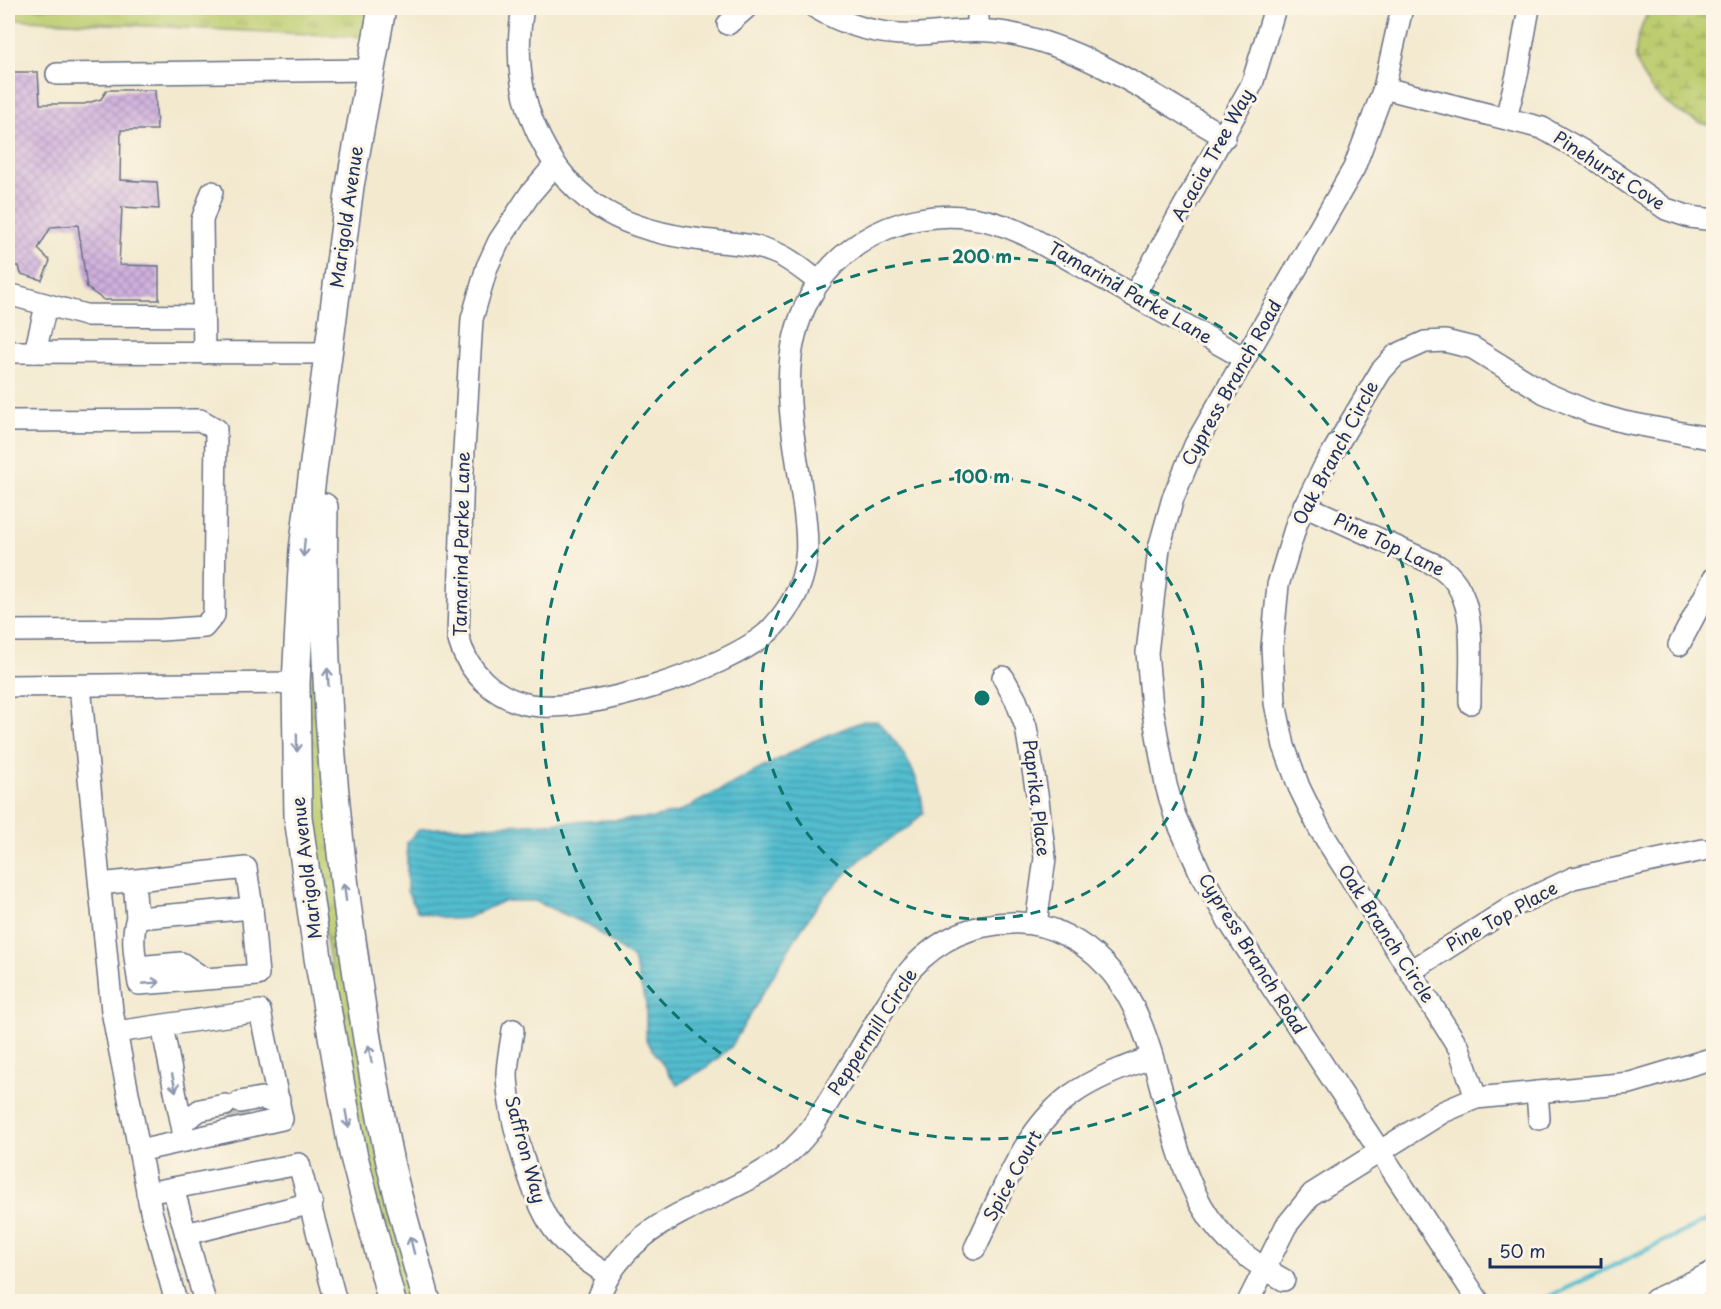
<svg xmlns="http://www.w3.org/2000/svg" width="1721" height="1309" viewBox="0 0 1721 1309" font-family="'Playpen Sans',sans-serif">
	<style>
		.grass { fill: url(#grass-tufts); stroke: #6c7e66; stroke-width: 1.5 }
		.wetland { fill: url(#wetland-marsh); stroke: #6c7e66; stroke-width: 1.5 }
		.water { fill: url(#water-rules); stroke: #377696; stroke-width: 1.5 }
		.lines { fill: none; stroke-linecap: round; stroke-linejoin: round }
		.stream { stroke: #53bdcf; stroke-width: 4.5 }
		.building { fill: url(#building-cross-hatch) }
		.minor-tunnel { stroke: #c8c4b8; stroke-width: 21; stroke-dasharray: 21 10; stroke-linecap: butt }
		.minor-casing { stroke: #677086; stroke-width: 24 }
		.major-casing { stroke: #677086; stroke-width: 30 }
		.minor { stroke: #fff; stroke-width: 21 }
		.major { stroke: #fff; stroke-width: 27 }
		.oneway { stroke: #8d97ae }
		.ring { fill: none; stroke: #0f766e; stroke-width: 3; stroke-dasharray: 10 8 }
		.labels { text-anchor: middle; stroke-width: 6; stroke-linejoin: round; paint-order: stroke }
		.street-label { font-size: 18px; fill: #1b2f5e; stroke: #fcf5e5 }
		.centre { fill: #0f766e; stroke: #fcf5e5; stroke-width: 3 }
		.ring-label { font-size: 18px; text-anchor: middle; font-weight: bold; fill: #0f766e; stroke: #fcf5e5; stroke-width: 6; stroke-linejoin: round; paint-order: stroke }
	</style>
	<defs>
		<pattern id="grass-tufts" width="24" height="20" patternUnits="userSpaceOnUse" patternTransform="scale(1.5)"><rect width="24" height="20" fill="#bccc6e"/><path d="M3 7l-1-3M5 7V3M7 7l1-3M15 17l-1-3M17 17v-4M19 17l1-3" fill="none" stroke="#98a65e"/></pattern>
		<pattern id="wetland-marsh" width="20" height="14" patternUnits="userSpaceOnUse" patternTransform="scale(1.5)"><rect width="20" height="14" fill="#bccc6e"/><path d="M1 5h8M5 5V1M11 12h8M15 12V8" fill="none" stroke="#98a65e"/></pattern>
		<pattern id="water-rules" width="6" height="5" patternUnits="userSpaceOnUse" patternTransform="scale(1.5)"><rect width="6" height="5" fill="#53bdcf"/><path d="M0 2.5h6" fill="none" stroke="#449aab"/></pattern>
		<pattern id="building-cross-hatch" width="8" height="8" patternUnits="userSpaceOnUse" patternTransform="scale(1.5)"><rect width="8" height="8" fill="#cfb0dd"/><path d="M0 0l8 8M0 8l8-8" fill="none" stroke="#a790b6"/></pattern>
	</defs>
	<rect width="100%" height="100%" fill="#fcf5e5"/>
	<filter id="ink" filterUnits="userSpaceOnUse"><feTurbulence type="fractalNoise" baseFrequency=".0167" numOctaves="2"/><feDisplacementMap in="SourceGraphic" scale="12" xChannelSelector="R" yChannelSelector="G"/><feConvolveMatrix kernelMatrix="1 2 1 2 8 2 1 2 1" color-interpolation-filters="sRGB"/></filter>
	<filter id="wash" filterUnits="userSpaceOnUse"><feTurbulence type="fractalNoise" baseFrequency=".008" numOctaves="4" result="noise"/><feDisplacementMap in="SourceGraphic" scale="24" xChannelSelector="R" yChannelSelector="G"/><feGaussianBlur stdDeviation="1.35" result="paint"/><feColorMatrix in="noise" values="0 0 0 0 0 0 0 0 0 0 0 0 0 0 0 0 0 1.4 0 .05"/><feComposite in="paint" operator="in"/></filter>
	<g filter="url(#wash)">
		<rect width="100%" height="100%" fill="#f3e9cf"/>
		<g class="grass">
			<path d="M 8,8 L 374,8 L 369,37 L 8,19 Z"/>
			<path d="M 315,552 L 319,670 L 419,1301 L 400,1301 L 361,1151 L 306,816 L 304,683 Z"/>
		</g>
		<path class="wetland" d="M 1650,8 L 1713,8 L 1713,127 C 1683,118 1646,96 1637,62 C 1632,47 1643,21 1650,8 Z"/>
		<path class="water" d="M 863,721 L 877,721 C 901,745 923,779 923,813 L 910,826 L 862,858 L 824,896 L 801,929 L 731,1047 L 706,1068 L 677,1085 L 646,1040 L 646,1004 L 633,959 L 590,926 L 535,901 L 503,901 L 467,918 L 451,919 L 418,912 L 407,891 L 407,842 L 420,829 L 652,818 L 679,812 L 813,741 Z"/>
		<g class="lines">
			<path class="stream" d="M 1538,1302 L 1714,1217"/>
		</g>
		<g id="blocks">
			<path class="building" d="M 8,72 L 38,72 L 40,104 L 84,104 L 101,99 L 107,90 L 155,90 L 157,130 L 121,130 L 120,180 L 157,182 L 159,209 L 122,207 L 119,265 L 159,266 L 159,300 L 104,300 L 87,288 L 78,225 L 51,227 L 38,249 L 50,261 L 42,280 L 21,274 L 19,266 L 8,266 Z"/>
		</g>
	</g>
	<g filter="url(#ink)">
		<use href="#blocks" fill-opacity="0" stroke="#677086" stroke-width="1.5"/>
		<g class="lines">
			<path class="minor-tunnel" d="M 227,1116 L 262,1108 L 272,1102"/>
			<defs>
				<g id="minor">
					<path d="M 523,8 C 515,53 520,99 541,140 C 575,208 629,231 702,240 C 725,243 751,243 773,252 C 790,258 804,271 819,282"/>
					<path d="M 816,8 C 848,27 883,36 920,34 C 951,32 981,27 1012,34 C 1089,49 1157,98 1225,137"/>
					<path d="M 1402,8 L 1384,88 L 1354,168 L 1195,445 L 1173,498 L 1159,548 L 1147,653 L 1152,707 L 1166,785 L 1175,816 L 1200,872 L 1229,922 L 1479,1302"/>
					<path d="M 728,24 L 746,8"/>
					<path d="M 978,30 L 978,8"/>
					<path d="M 57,74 L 371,70"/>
					<path d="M 1384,88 L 1542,128 L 1583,151 L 1666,209 L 1690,217 L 1714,220"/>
					<path d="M 1506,118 L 1517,75 L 1529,8"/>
					<path d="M 554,166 L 530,194 L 499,241 L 487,267 L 472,319 L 463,467 L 458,636 C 466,671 495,699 531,705 C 587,714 724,670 767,633 C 777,624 784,614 791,603 C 812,569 808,533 802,495 C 793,428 775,360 810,297 C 826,266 856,241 888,228 C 935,210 983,213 1028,236 L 1244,358"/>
					<path d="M 8,294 L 85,315 L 203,316"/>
					<path d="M 1134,296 L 1252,84 L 1275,8"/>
					<path d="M 8,352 L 329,353"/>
					<path d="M 35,352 L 46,306"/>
					<path d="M 204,353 L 202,220 L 212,192"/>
					<path d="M 8,421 L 200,420 L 216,429 L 214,615 L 204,627 L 161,630 L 8,631"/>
					<path d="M 1304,505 L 1438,566 C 1481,591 1469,660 1470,703"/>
					<path d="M 1679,645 L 1714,578"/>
					<path d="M 1003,677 L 1016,700 L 1026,727 L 1038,800 L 1045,858 L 1036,924"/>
					<path d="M 8,686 L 296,683"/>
					<path d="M 80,686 L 112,1011 L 151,1211 L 176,1302"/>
					<path d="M 100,884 L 246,868 L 252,908 L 137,918 L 134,880"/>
					<path d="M 137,918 C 130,939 136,962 139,984 L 258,975 L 252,908"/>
					<path d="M 137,967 L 181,963 L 203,978"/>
					<path d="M 1411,971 L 1510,908 L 1573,878 L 1703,850"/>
					<path d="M 162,1026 L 185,1141"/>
					<path d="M 513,1030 C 511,1045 507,1061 507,1076 C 509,1117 532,1205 559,1236 C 573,1252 591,1264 609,1276"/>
					<path d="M 116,1032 L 260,1011 L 282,1119 L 139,1151"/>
					<path d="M 1537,1092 L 1539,1119"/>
					<path d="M 1476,1098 L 1459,1048 L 1319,828 L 1299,787 L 1284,746 L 1275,703 L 1272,647 L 1278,585 L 1297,522 L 1324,467 L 1381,371 L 1396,355 L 1425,342 L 1445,341 L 1473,348 L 1545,393 L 1592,413 L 1624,422 L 1714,439"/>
					<path d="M 240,1102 L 261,1098 L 272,1102 L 279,1100"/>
					<path d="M 181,1118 L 190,1117 L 200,1110 L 225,1105"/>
					<path d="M 173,1188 L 205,1302"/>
					<path d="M 147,1193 L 299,1164 L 336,1302"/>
					<path d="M 186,1234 L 312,1203"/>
					<path d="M 975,1248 C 1001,1196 1022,1131 1071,1095 C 1095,1078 1122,1068 1150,1058"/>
					<path d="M 597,1302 C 632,1197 759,1205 812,1127 C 836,1092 857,1054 879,1017 C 889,1001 899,983 912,968 C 939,939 971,924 1011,923 C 1031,922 1050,927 1067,936 C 1165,986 1152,1120 1202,1206 C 1222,1241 1250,1261 1284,1280"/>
					<path d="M 1248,1302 L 1286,1226 L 1312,1194 L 1443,1112 L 1476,1098 L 1630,1083 L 1714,1058"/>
				</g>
				<g id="major">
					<path d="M 382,8 L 350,186 L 311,486 L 303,550 L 296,683 L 298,817 L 318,958 L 353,1153 L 392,1302"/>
					<path d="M 324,507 C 320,721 345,934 386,1143 C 396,1196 413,1249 427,1302"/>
					<path d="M 1657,1302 L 1714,1275"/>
				</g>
			</defs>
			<use href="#minor" class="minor-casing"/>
			<use href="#major" class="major-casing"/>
			<use href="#minor" class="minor"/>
			<use href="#major" class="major"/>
		</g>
		<defs><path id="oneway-shaft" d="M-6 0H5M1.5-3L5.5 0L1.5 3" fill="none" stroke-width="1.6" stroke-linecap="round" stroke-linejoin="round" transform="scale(1.5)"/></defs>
		<g class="oneway">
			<use href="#oneway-shaft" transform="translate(304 548) rotate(95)"/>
			<use href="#oneway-shaft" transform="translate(328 677) rotate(-93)"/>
			<use href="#oneway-shaft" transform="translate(297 743) rotate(89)"/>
			<use href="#oneway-shaft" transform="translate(345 892) rotate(-97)"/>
			<use href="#oneway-shaft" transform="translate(151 983) rotate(-5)"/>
			<use href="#oneway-shaft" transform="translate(370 1054) rotate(-100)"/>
			<use href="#oneway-shaft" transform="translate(174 1083) rotate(78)"/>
			<use href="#oneway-shaft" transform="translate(347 1119) rotate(80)"/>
			<use href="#oneway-shaft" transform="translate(412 1245) rotate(-104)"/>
		</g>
	</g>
	<g class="ring">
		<circle cx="982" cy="698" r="221"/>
		<circle cx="982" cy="698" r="441"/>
	</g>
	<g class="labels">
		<g class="street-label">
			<text transform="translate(1213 155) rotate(-61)" y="6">Acacia Tree Way</text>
			<text transform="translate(1609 171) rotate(33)" y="6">Pinehurst Cove</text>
			<text transform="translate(347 217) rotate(-82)" y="6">Marigold Avenue</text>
			<text transform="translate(1130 293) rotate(30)" y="6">Tamarind Parke Lane</text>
			<text transform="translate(1232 383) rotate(-61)" y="6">Cypress Branch Road</text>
			<text transform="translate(1336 453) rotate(-62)" y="6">Oak Branch Circle</text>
			<text transform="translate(462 544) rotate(-89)" y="6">Tamarind Parke Lane</text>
			<text transform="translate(1389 545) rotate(26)" y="6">Pine Top Lane</text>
			<text transform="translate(1036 798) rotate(83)" y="6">Paprika Place</text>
			<text transform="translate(307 868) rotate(-97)" y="6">Marigold Avenue</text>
			<text transform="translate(1502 917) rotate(-29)" y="6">Pine Top Place</text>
			<text transform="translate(1386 934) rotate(57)" y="6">Oak Branch Circle</text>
			<text transform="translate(1252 954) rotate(58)" y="6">Cypress Branch Road</text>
			<text transform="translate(873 1032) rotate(-57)" y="6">Peppermill Circle</text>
			<text transform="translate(525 1150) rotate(75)" y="6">Saffron Way</text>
			<text transform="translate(1013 1176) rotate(-61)" y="6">Spice Court</text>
		</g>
	</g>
	<circle cx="982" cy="698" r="9" class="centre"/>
	<g class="ring-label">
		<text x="982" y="263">200 m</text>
		<text x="982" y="483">100 m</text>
	</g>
	<rect width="1721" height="1309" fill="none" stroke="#fcf5e5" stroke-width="30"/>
	<path d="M1490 1258v9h111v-9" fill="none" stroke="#1b2f5e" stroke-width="3"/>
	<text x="1499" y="1258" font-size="18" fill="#1b2f5e" stroke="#fcf5e5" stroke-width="4.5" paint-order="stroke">50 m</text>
</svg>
